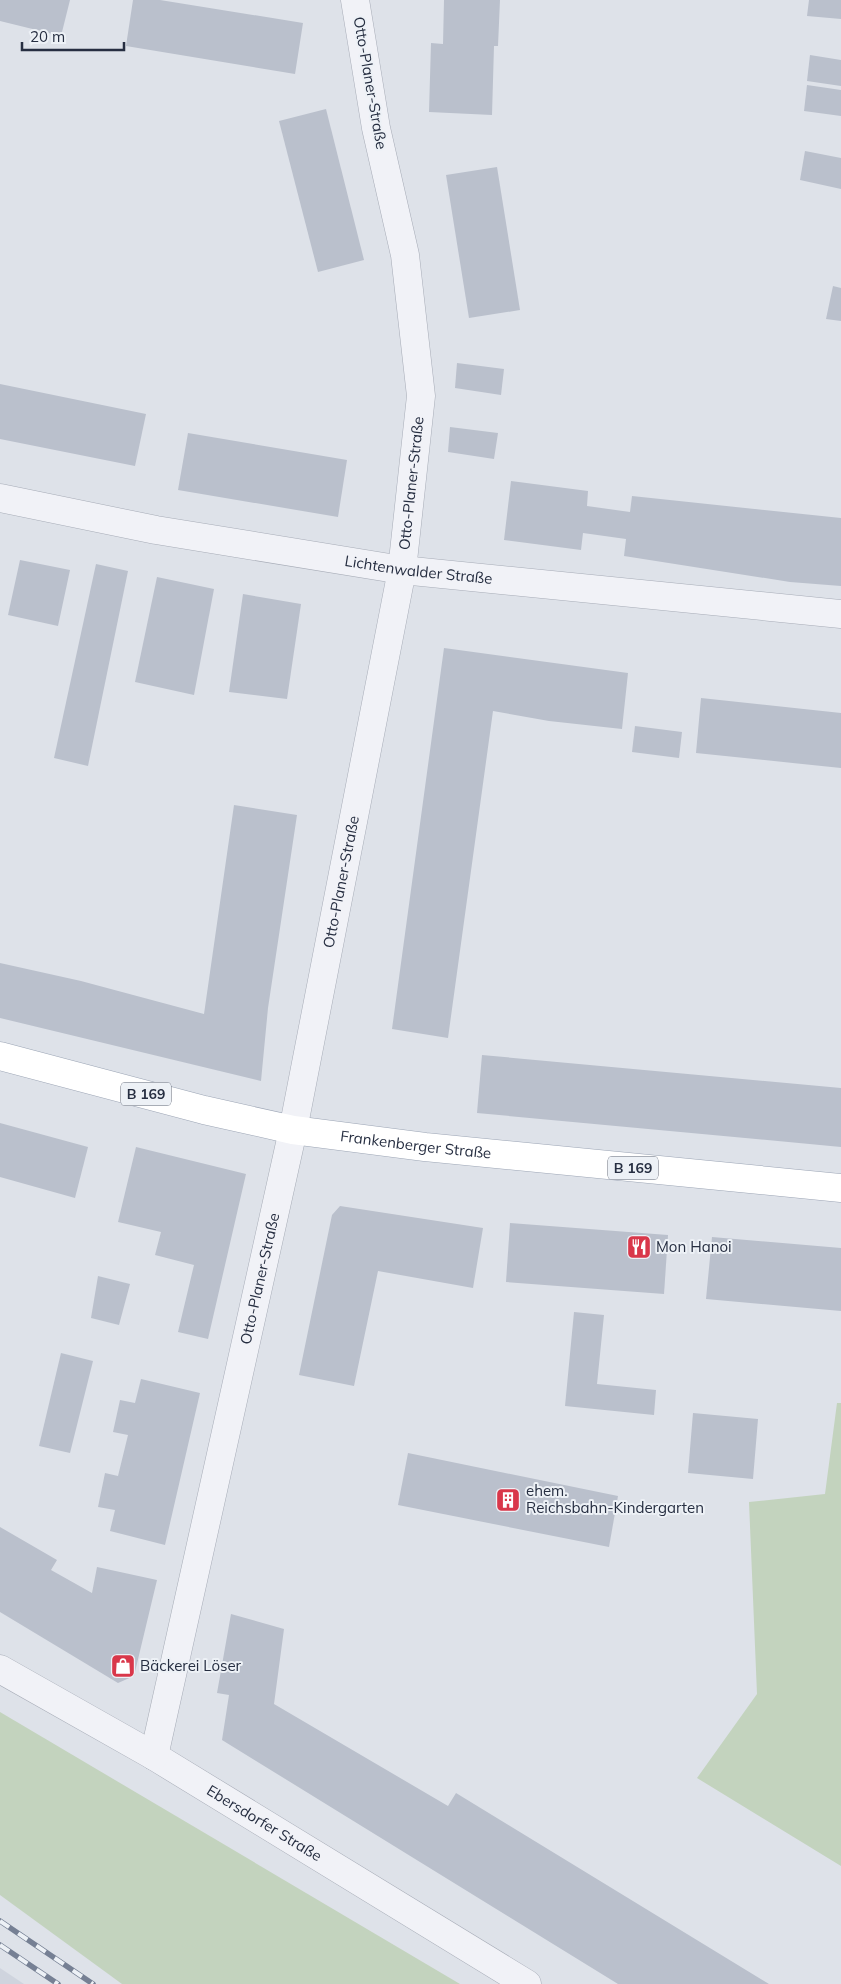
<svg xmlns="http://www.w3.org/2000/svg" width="841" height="1984" viewBox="0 0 841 1984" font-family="Mulish,sans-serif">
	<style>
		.built { fill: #cfd4de }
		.green { fill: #c3d3be }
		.building { fill: #bac0cc }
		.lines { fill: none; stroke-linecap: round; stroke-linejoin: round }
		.minor-casing { stroke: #a7acb7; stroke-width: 29 }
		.primary-casing { stroke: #9ca5b5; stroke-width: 29 }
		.minor { stroke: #f1f2f7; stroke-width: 28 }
		.primary { stroke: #fff; stroke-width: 28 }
		.rail-casing { stroke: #768094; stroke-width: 5.5 }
		.rail { stroke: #edf1f6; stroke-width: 4; stroke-dasharray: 11; stroke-linecap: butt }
		.labels { text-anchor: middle; stroke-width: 4; stroke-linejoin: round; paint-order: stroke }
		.shield { fill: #edf1f6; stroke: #626877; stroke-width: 1 }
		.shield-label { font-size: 14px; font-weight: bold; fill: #262e41 }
		.street-label { font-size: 15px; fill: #262e41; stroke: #edf1f6 }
		.poi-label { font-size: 15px; fill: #262e41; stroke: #edf1f6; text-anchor: start }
	</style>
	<rect width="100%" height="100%" fill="#dee2e9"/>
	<path class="built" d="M 0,1968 L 24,1984 L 0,1984 Z"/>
	<g class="green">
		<path d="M 837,1403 L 841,1403 L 841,1866 L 697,1778 L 757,1694 L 749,1502 L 825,1494 Z"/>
		<path d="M 0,1712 L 460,1984 L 122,1984 L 0,1895 Z"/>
	</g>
	<g class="building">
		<path d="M 0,0 L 70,0 L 61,36 L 0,21 Z"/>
		<path d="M 133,0 L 160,0 L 303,23 L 295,74 L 126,46 Z"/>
		<path d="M 444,0 L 500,0 L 498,46 L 494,46 L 492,115 L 429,112 L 431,43 L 443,44 Z"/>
		<path d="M 809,0 L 841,0 L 841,19 L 807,16 Z"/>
		<path d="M 810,55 L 841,60 L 841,86 L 807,81 Z"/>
		<path d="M 807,85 L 841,90 L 841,116 L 804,111 Z"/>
		<path d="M 326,109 L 364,260 L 318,272 L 279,121 Z"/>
		<path d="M 805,151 L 841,158 L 841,189 L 800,180 Z"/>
		<path d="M 497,167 L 520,310 L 469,318 L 446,175 Z"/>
		<path d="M 833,286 L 841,288 L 841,321 L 826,319 Z"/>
		<path d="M 457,363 L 504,369 L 501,395 L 455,388 Z"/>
		<path d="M 0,384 L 146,414 L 135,466 L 0,439 Z"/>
		<path d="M 450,427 L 498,433 L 494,459 L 448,452 Z"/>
		<path d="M 188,433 L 347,460 L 338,517 L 178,490 Z"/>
		<path d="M 511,481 L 588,491 L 587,506 L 630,512 L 632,496 L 841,518 L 841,586 L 790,582 L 624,556 L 626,539 L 583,533 L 581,550 L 504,540 Z"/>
		<path d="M 20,560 L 70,570 L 58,626 L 8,615 Z"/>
		<path d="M 96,564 L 128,571 L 88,766 L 54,758 Z"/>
		<path d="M 157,577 L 214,589 L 194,695 L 135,682 Z"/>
		<path d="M 243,594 L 301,604 L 287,699 L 229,692 Z"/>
		<path d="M 444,648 L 628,673 L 622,729 L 549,721 L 493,711 L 448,1038 L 392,1029 Z"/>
		<path d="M 701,698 L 841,713 L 841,768 L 696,753 Z"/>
		<path d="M 635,726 L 682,732 L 679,758 L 632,752 Z"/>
		<path d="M 234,805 L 297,815 L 268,1008 L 261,1081 L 0,1018 L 0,963 L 81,981 L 204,1014 Z"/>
		<path d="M 482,1055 L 841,1088 L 841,1147 L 477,1113 Z"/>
		<path d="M 0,1123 L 88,1147 L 75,1198 L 0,1177 Z"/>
		<path d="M 136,1147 L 246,1174 L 208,1339 L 178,1332 L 194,1265 L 155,1255 L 161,1232 L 118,1222 Z"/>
		<path d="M 340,1206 L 483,1228 L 473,1288 L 378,1271 L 354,1386 L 299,1375 L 332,1215 Z"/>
		<path d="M 510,1223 L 668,1235 L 664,1294 L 506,1282 Z"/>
		<path d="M 712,1237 L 841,1248 L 841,1311 L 706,1299 Z"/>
		<path d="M 98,1276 L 130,1284 L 119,1325 L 91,1318 Z"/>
		<path d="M 574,1312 L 604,1315 L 597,1384 L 656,1390 L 654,1415 L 565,1406 Z"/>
		<path d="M 61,1353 L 93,1361 L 70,1453 L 39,1446 Z"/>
		<path d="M 141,1379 L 200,1393 L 165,1545 L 110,1531 L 115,1510 L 98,1507 L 105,1473 L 118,1476 L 128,1435 L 113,1432 L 120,1400 L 135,1403 Z"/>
		<path d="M 693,1413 L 758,1419 L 753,1479 L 688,1473 Z"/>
		<path d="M 408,1453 L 618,1496 L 609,1547 L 398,1505 Z"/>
		<path d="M 0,1527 L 57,1560 L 51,1570 L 92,1593 L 97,1567 L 157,1580 L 134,1676 L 118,1683 L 0,1612 Z"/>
		<path d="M 231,1614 L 284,1629 L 274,1704 L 448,1806 L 456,1793 L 769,1984 L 618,1984 L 222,1740 L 229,1695 L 217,1693 Z"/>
	</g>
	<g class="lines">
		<defs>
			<g id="minor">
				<path id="s1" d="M 0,498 L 156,530 L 402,570 L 841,614"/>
				<path id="s2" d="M 0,1669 L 154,1756 L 527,1984"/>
				<path id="s3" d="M 154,1756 L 293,1130 L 402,570 L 421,396 L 405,255 L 376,128 L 355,0"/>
			</g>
			<g id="primary">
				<path id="s4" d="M 0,1056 L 204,1110 L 293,1130 L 425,1147 L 841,1188"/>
			</g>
		</defs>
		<use href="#minor" class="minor-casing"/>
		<use href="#primary" class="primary-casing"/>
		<use href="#minor" class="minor"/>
		<use href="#primary" class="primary"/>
		<defs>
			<g id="rail">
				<path d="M 0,1921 L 93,1984"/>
				<path d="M 0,1945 L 58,1984"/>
			</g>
		</defs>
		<use href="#rail" class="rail-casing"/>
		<use href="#rail" class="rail"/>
	</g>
	<defs>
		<symbol id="restaurant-square" viewBox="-11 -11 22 22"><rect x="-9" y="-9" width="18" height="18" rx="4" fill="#d9374a" stroke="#edf1f6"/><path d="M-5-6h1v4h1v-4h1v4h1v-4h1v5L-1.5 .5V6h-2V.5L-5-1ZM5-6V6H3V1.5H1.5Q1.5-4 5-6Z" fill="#fff"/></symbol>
		<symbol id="building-square" viewBox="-11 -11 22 22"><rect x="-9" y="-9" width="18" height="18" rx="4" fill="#d9374a" stroke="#edf1f6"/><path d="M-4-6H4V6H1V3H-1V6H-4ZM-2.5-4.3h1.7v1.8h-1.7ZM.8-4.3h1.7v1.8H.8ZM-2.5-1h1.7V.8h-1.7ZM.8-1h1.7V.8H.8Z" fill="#fff"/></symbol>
		<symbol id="shop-square" viewBox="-11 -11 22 22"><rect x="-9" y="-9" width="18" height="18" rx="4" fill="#d9374a" stroke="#edf1f6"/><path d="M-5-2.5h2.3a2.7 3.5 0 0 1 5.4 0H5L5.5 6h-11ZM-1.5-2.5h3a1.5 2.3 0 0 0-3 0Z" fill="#fff"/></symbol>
	</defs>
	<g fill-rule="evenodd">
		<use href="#restaurant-square" x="625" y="1233" width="28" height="28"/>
		<use href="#building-square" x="494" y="1486" width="28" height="28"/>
		<use href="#shop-square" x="109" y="1652" width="28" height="28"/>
	</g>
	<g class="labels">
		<g class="shield">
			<rect x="121" y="1082.5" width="50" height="23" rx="4"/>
			<rect x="608" y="1156.5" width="50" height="23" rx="4"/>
		</g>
		<g class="shield-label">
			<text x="146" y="1099">B 169</text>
			<text x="633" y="1173">B 169</text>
		</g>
		<g class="street-label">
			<text transform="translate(370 83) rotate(80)" y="5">Otto-Planer-Straße</text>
			<text dy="5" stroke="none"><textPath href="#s3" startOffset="1299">Otto-Planer-Straße</textPath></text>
			<text dy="5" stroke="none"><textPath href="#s1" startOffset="425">Lichtenwalder Straße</textPath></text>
			<text dy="5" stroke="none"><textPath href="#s3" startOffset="894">Otto-Planer-Straße</textPath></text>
			<text dy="5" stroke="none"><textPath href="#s4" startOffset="426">Frankenberger Straße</textPath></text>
			<text dy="5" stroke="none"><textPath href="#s3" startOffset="489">Otto-Planer-Straße</textPath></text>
			<text dy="5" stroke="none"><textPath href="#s2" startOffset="306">Ebersdorfer Straße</textPath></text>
		</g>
		<g class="poi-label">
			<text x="656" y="1252">Mon Hanoi</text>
			<text x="526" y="1496">ehem.<tspan x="526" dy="17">Reichsbahn-Kindergarten</tspan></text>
			<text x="140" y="1671">Bäckerei Löser</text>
		</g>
	</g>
	<path d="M22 42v8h102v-8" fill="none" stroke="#262e41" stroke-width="2.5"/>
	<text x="30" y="42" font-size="15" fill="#262e41" stroke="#edf1f6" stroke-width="4" paint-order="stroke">20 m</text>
</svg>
